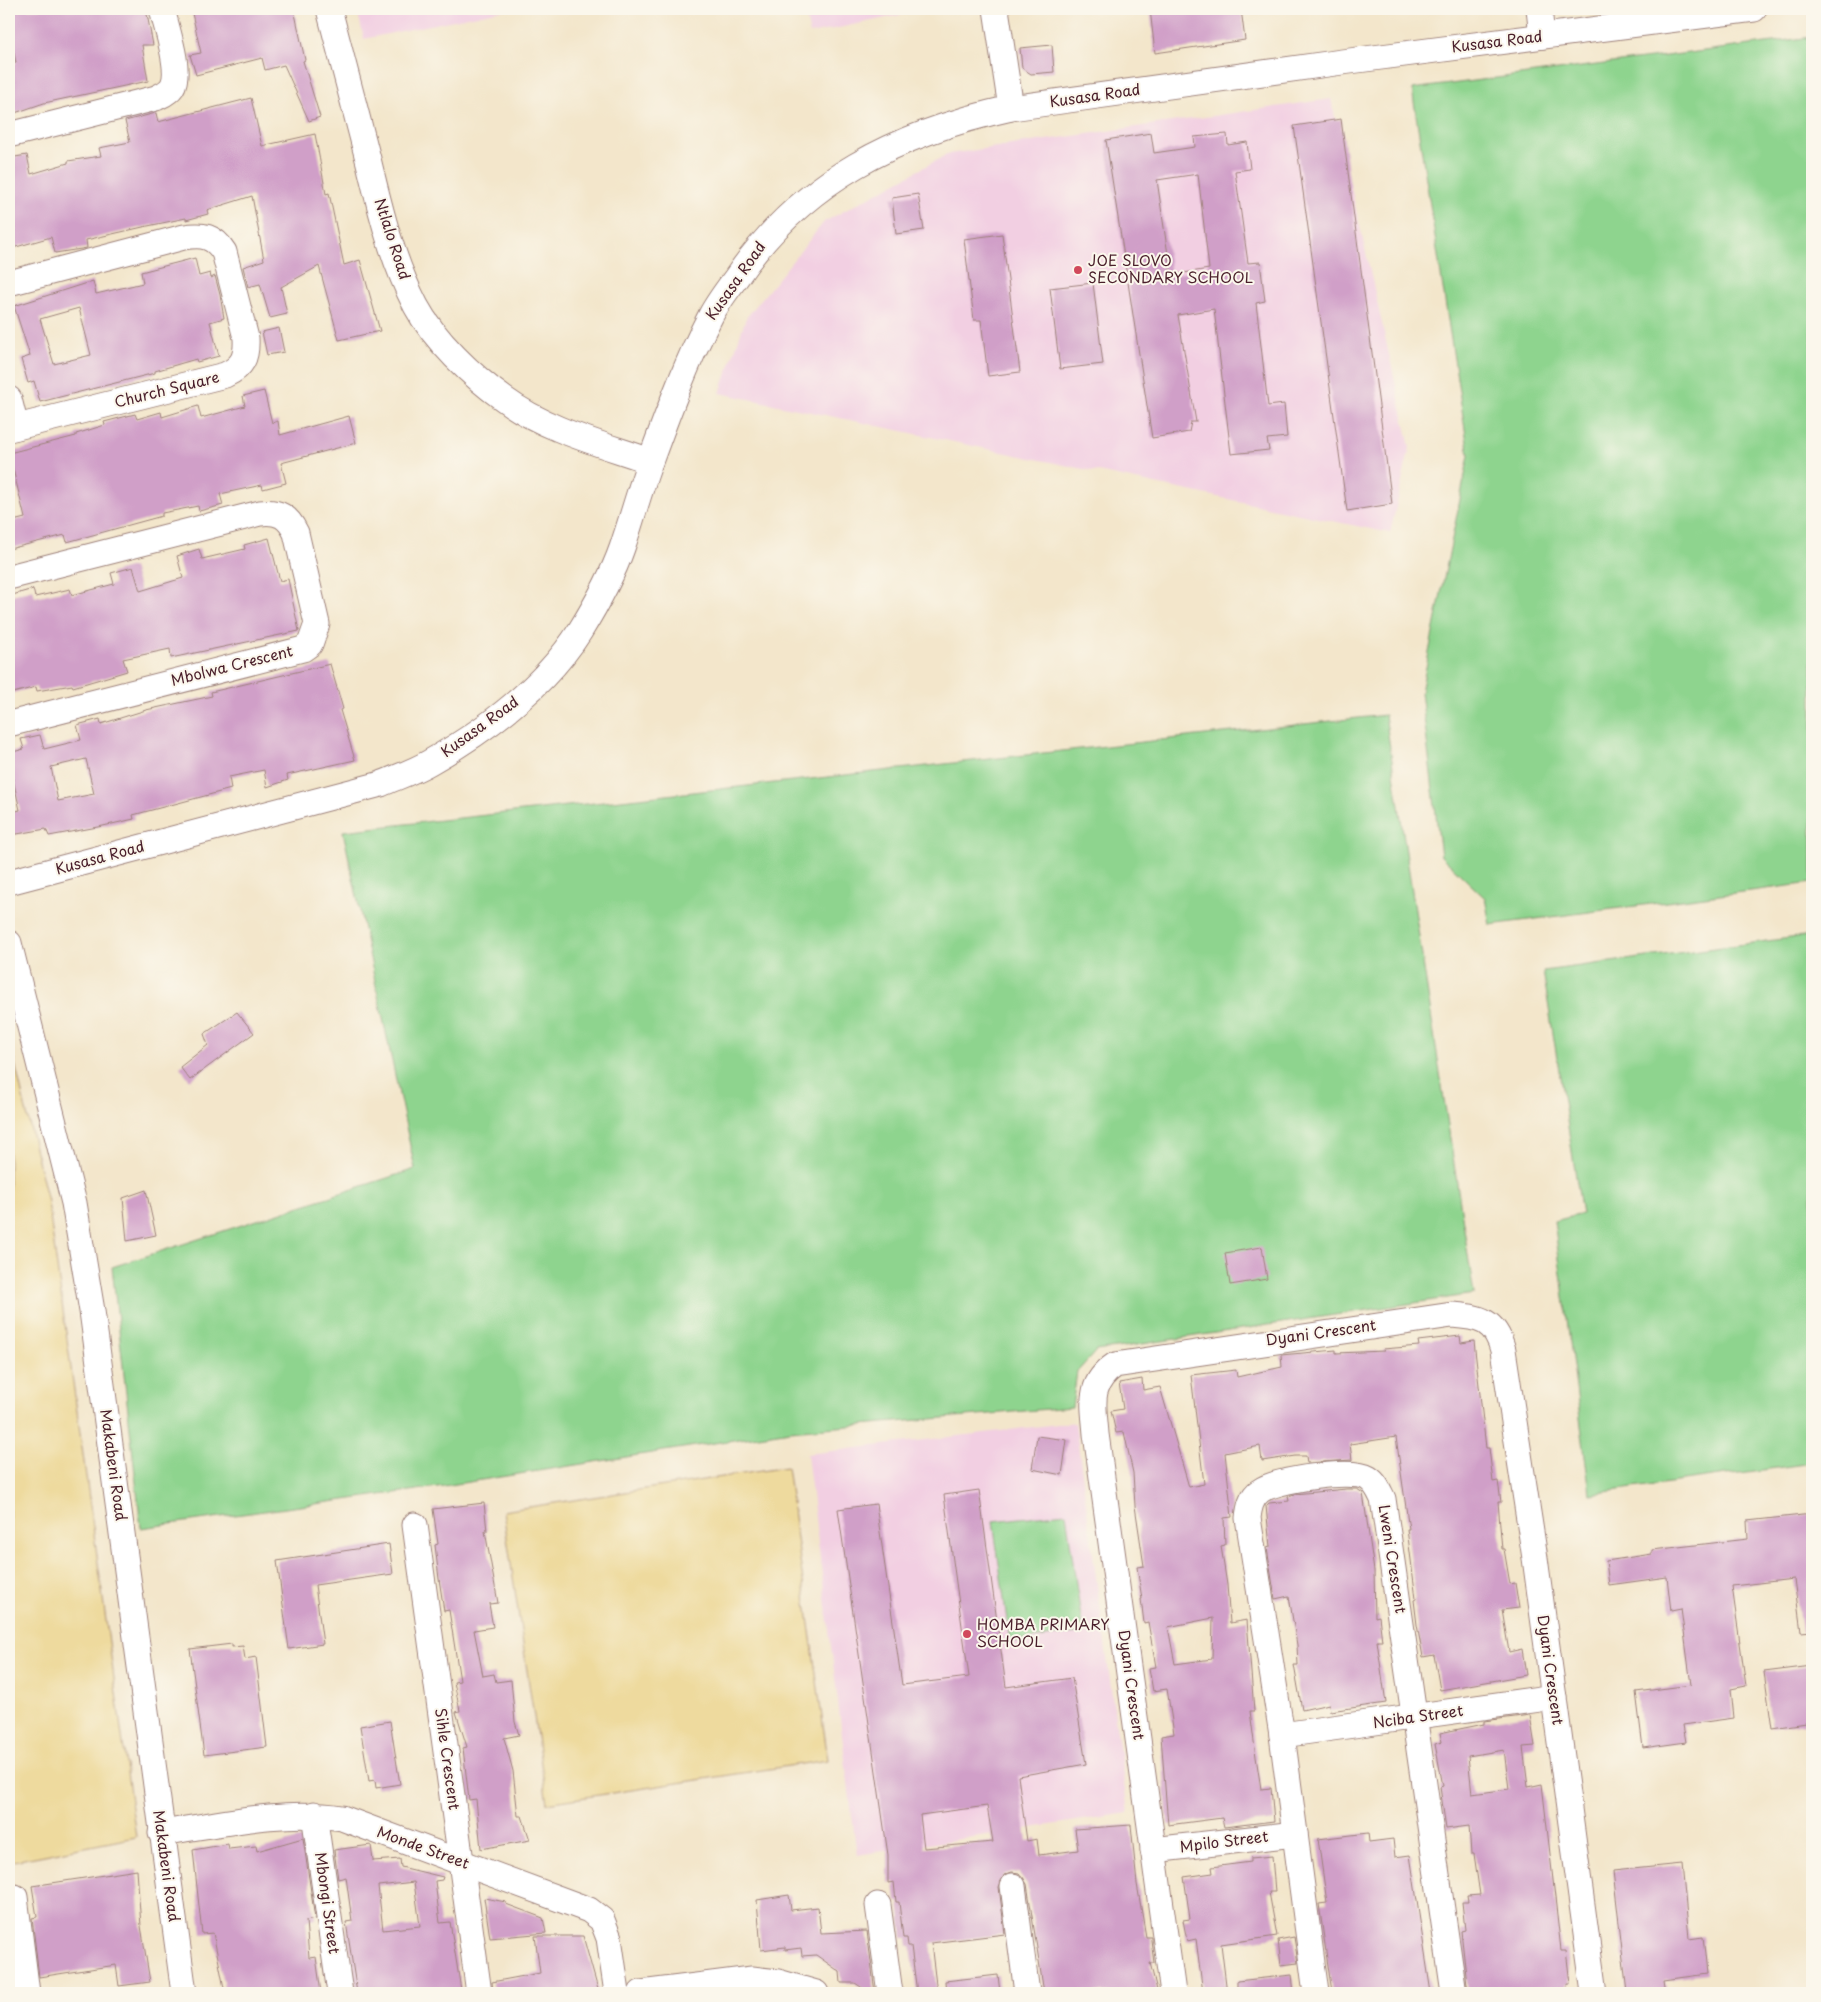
<svg xmlns="http://www.w3.org/2000/svg" width="1821" height="2002" viewBox="0 0 1821 2002" font-family="'Playpen Sans',sans-serif">
	<style>
		.built { fill: #f2cfe2 }
		.green { fill: #8ed48e; stroke: #6c7a5c }
		.sand { fill: #eeda9e; stroke: #9c7c64 }
		.building { fill: #d09fc8; fill-rule: evenodd }
		.lines { fill: none; stroke-linecap: round; stroke-linejoin: round }
		.minor-casing { stroke: #9e827b; stroke-width: 27 }
		.minor { stroke: #fff; stroke-width: 25 }
		.poi-dot { fill: #d1495b; stroke: #fbf7ec; stroke-width: 2 }
		.labels { text-anchor: middle; stroke-width: 4; stroke-linejoin: round; paint-order: stroke }
		.street-label { font-size: 15px; fill: #4a1f2b; stroke: #fbf7ec }
		.poi-label { font-size: 15px; fill: #4a1f2b; stroke: #fbf7ec; text-anchor: start }
	</style>
	<rect width="100%" height="100%" fill="#fbf7ec"/>
	<filter id="ink" filterUnits="userSpaceOnUse"><feTurbulence type="fractalNoise" baseFrequency=".02" numOctaves="2"/><feDisplacementMap in="SourceGraphic" scale="10" xChannelSelector="R" yChannelSelector="G"/><feConvolveMatrix kernelMatrix="1 2 1 2 8 2 1 2 1" color-interpolation-filters="sRGB"/></filter>
	<filter id="wash" filterUnits="userSpaceOnUse"><feTurbulence type="fractalNoise" baseFrequency=".0096" numOctaves="4" result="noise"/><feDisplacementMap in="SourceGraphic" scale="20" xChannelSelector="R" yChannelSelector="G"/><feGaussianBlur stdDeviation="1.12" result="paint"/><feColorMatrix in="noise" values="0 0 0 0 0 0 0 0 0 0 0 0 0 0 0 0 0 1.4 0 .05"/><feComposite in="paint" operator="in"/></filter>
	<g filter="url(#wash)">
		<rect width="100%" height="100%" fill="#f3e6cb"/>
		<g class="built">
			<path d="M 357,9 L 506,9 L 364,39 Z"/>
			<path d="M 804,9 L 919,9 L 919,11 L 810,34 Z"/>
			<path d="M 1331,99 L 1410,447 L 1390,533 L 720,393 L 746,318 L 824,222 L 948,154 Z"/>
			<path d="M 1075,1422 L 1128,1813 L 857,1855 L 807,1454 Z"/>
		</g>
		<g class="green">
			<path d="M 1812,37 L 1812,883 L 1490,925 L 1485,898 L 1441,856 L 1421,692 L 1469,455 L 1412,89 Z"/>
			<path d="M 1385,715 L 1474,1294 L 1096,1351 L 1077,1372 L 1072,1407 L 790,1431 L 431,1488 L 141,1528 L 112,1267 L 415,1169 L 343,831 Z"/>
			<path d="M 1812,935 L 1812,1463 L 1590,1494 L 1554,1221 L 1582,1214 L 1543,971 Z"/>
			<path d="M 1066,1513 L 1083,1632 L 1010,1642 L 993,1521 Z"/>
		</g>
		<g class="sand">
			<path d="M 9,1039 L 48,1202 L 136,1837 L 9,1862 Z"/>
			<path d="M 787,1467 L 828,1760 L 547,1803 L 503,1511 Z"/>
		</g>
		<g id="blocks">
			<g class="building">
				<path d="M 9,9 L 146,9 L 153,45 L 142,45 L 148,81 L 44,103 L 9,115 L 9,64 L 16,63 L 9,29 Z"/>
				<path d="M 191,9 L 294,9 L 305,60 L 303,61 L 320,117 L 309,121 L 284,65 L 265,70 L 262,58 L 196,75 L 190,55 L 201,53 Z"/>
				<path d="M 1150,9 L 1241,9 L 1245,40 L 1155,53 Z"/>
				<path d="M 1052,45 L 1054,72 L 1031,74 L 1022,68 L 1020,48 Z"/>
				<path d="M 251,98 L 262,146 L 315,134 L 326,194 L 329,193 L 344,265 L 360,260 L 380,331 L 339,340 L 319,266 L 281,287 L 287,314 L 270,318 L 260,284 L 248,287 L 243,267 L 264,260 L 252,196 L 207,210 L 208,214 L 186,220 L 186,218 L 143,227 L 86,240 L 87,248 L 81,249 L 55,253 L 51,237 L 9,249 L 9,158 L 27,155 L 31,174 L 68,163 L 68,161 L 101,156 L 99,148 L 130,142 L 125,121 L 156,113 L 158,122 Z"/>
				<path d="M 1341,119 L 1392,504 L 1347,511 L 1294,126 Z"/>
				<path d="M 1151,133 L 1154,153 L 1195,147 L 1194,137 L 1227,134 L 1228,145 L 1247,142 L 1250,169 L 1235,171 L 1248,263 L 1260,262 L 1265,301 L 1256,303 L 1268,406 L 1284,404 L 1287,437 L 1267,439 L 1269,450 L 1231,454 L 1214,309 L 1178,315 L 1196,422 L 1191,422 L 1189,432 L 1152,438 L 1106,140 ZM 1198,174 L 1209,269 L 1171,275 L 1157,180 Z"/>
				<path d="M 918,194 L 924,230 L 896,234 L 892,198 Z"/>
				<path d="M 1002,234 L 1020,372 L 988,376 L 981,320 L 974,320 L 964,239 Z"/>
				<path d="M 195,258 L 199,276 L 210,273 L 211,278 L 215,276 L 220,295 L 224,318 L 210,322 L 219,356 L 197,362 L 196,359 L 155,371 L 155,373 L 40,402 L 34,381 L 28,383 L 21,359 L 30,356 L 14,306 L 93,281 L 96,294 L 143,283 L 141,272 ZM 79,308 L 91,355 L 54,364 L 40,319 Z"/>
				<path d="M 1093,283 L 1103,364 L 1060,369 L 1050,288 Z"/>
				<path d="M 279,328 L 284,352 L 267,355 L 262,332 Z"/>
				<path d="M 264,391 L 272,423 L 278,421 L 280,435 L 349,416 L 356,443 L 281,463 L 286,483 L 263,489 L 262,485 L 220,494 L 223,505 L 199,511 L 198,506 L 162,513 L 162,516 L 67,542 L 65,535 L 9,549 L 9,522 L 25,518 L 9,453 L 76,436 L 76,434 L 105,425 L 104,422 L 135,414 L 137,419 L 161,412 L 162,417 L 198,406 L 201,418 L 245,406 L 243,396 Z"/>
				<path d="M 269,538 L 280,581 L 288,579 L 299,631 L 171,658 L 170,649 L 123,659 L 127,671 L 107,677 L 73,687 L 72,685 L 37,691 L 36,687 L 9,694 L 9,596 L 33,589 L 35,597 L 70,589 L 72,595 L 114,584 L 111,573 L 133,567 L 140,591 L 183,578 L 177,556 L 199,549 L 202,559 L 245,549 L 244,545 Z"/>
				<path d="M 330,664 L 343,709 L 340,710 L 355,760 L 287,775 L 288,780 L 267,787 L 264,770 L 229,777 L 231,789 L 133,815 L 134,819 L 103,826 L 49,836 L 46,829 L 11,835 L 9,813 L 20,810 L 12,775 L 9,776 L 9,753 L 24,749 L 21,739 L 40,735 L 44,749 L 81,740 L 77,725 L 100,719 L 101,724 L 146,710 L 212,696 L 211,692 ZM 86,759 L 94,794 L 58,801 L 51,767 Z"/>
				<path d="M 237,1012 L 254,1033 L 190,1080 L 180,1067 L 208,1045 L 204,1034 Z"/>
				<path d="M 146,1190 L 156,1235 L 127,1241 L 123,1198 Z"/>
				<path d="M 1262,1247 L 1267,1279 L 1230,1285 L 1225,1253 Z"/>
				<path d="M 1460,1336 L 1461,1343 L 1474,1341 L 1486,1448 L 1489,1448 L 1493,1482 L 1498,1481 L 1501,1502 L 1498,1502 L 1502,1549 L 1504,1549 L 1510,1584 L 1515,1583 L 1519,1608 L 1502,1610 L 1509,1652 L 1522,1649 L 1526,1675 L 1440,1690 L 1434,1655 L 1423,1657 L 1417,1625 L 1414,1600 L 1416,1599 L 1407,1529 L 1409,1529 L 1396,1437 L 1350,1444 L 1352,1460 L 1307,1463 L 1306,1456 L 1295,1456 L 1262,1461 L 1260,1446 L 1225,1453 L 1232,1517 L 1224,1518 L 1225,1545 L 1221,1546 L 1227,1585 L 1230,1623 L 1247,1620 L 1254,1711 L 1250,1711 L 1256,1757 L 1261,1789 L 1271,1788 L 1274,1821 L 1224,1827 L 1222,1818 L 1168,1825 L 1161,1736 L 1174,1734 L 1167,1689 L 1153,1691 L 1149,1668 L 1156,1667 L 1148,1622 L 1144,1623 L 1141,1599 L 1142,1599 L 1137,1567 L 1144,1566 L 1135,1506 L 1133,1473 L 1124,1432 L 1116,1433 L 1111,1411 L 1123,1409 L 1119,1383 L 1142,1379 L 1143,1390 L 1160,1387 L 1189,1487 L 1204,1484 L 1191,1375 L 1236,1370 L 1237,1377 L 1282,1367 L 1281,1355 L 1336,1350 L 1336,1353 L 1384,1351 L 1383,1349 L 1419,1346 L 1418,1341 ZM 1213,1618 L 1212,1659 L 1175,1664 L 1168,1627 Z"/>
				<path d="M 1037,1436 L 1067,1440 L 1062,1475 L 1032,1469 Z"/>
				<path d="M 1346,1489 L 1357,1489 L 1363,1493 L 1374,1571 L 1375,1617 L 1379,1616 L 1382,1641 L 1377,1641 L 1386,1703 L 1330,1711 L 1329,1704 L 1302,1710 L 1294,1665 L 1298,1665 L 1297,1645 L 1289,1596 L 1275,1599 L 1267,1548 L 1270,1547 L 1266,1506 L 1269,1503 L 1289,1501 L 1288,1496 L 1295,1494 Z"/>
				<path d="M 979,1490 L 1006,1687 L 1072,1678 L 1086,1764 L 1018,1776 L 1027,1841 L 1037,1839 L 1039,1855 L 1078,1850 L 1075,1829 L 1131,1825 L 1137,1884 L 1146,1937 L 1151,1937 L 1151,1940 L 1154,1963 L 1150,1963 L 1157,1990 L 1153,1991 L 1154,1993 L 1044,1993 L 1027,1884 L 1019,1873 L 1012,1872 L 1004,1875 L 999,1887 L 1005,1934 L 931,1943 L 937,1993 L 917,1993 L 911,1946 L 908,1946 L 907,1938 L 903,1938 L 899,1902 L 896,1902 L 894,1882 L 888,1883 L 888,1855 L 838,1509 L 876,1504 L 902,1685 L 969,1677 L 944,1495 ZM 987,1806 L 993,1842 L 924,1848 L 920,1815 Z"/>
				<path d="M 484,1503 L 487,1531 L 485,1531 L 498,1603 L 489,1604 L 493,1627 L 474,1630 L 483,1676 L 494,1674 L 496,1682 L 511,1680 L 515,1722 L 519,1735 L 504,1738 L 513,1771 L 518,1816 L 522,1816 L 530,1840 L 481,1849 L 476,1799 L 469,1800 L 463,1748 L 467,1747 L 456,1712 L 460,1711 L 454,1682 L 460,1681 L 449,1610 L 444,1611 L 439,1579 L 435,1545 L 438,1544 L 433,1509 Z"/>
				<path d="M 1812,1514 L 1812,1631 L 1801,1632 L 1794,1579 L 1732,1586 L 1746,1686 L 1731,1689 L 1734,1718 L 1683,1725 L 1686,1742 L 1643,1748 L 1636,1692 L 1691,1685 L 1681,1609 L 1671,1611 L 1667,1577 L 1609,1585 L 1606,1561 L 1652,1554 L 1652,1550 L 1748,1539 L 1747,1521 Z"/>
				<path d="M 389,1544 L 393,1574 L 315,1585 L 323,1644 L 289,1649 L 277,1561 Z"/>
				<path d="M 232,1644 L 232,1647 L 243,1646 L 245,1659 L 256,1657 L 267,1747 L 204,1755 L 190,1649 Z"/>
				<path d="M 1812,1666 L 1812,1722 L 1772,1728 L 1764,1672 Z"/>
				<path d="M 1530,1715 L 1535,1746 L 1523,1747 L 1528,1787 L 1542,1784 L 1561,1950 L 1566,1950 L 1570,1984 L 1567,1984 L 1568,1993 L 1468,1993 L 1461,1931 L 1465,1930 L 1462,1902 L 1468,1902 L 1467,1896 L 1480,1895 L 1474,1854 L 1471,1854 L 1469,1826 L 1446,1829 L 1440,1787 L 1443,1786 L 1435,1744 L 1442,1742 L 1440,1733 L 1484,1724 L 1484,1721 ZM 1504,1750 L 1509,1789 L 1472,1794 L 1468,1756 Z"/>
				<path d="M 390,1721 L 400,1784 L 376,1788 L 375,1780 L 369,1781 L 360,1726 Z"/>
				<path d="M 1368,1833 L 1369,1842 L 1393,1839 L 1395,1857 L 1410,1855 L 1431,1993 L 1332,1993 L 1319,1904 L 1327,1903 L 1318,1839 Z"/>
				<path d="M 303,1838 L 315,1919 L 306,1921 L 309,1958 L 316,1957 L 321,1993 L 225,1993 L 213,1933 L 202,1934 L 193,1850 L 228,1844 L 229,1849 L 256,1846 L 257,1851 Z"/>
				<path d="M 371,1845 L 373,1861 L 400,1859 L 401,1867 L 443,1877 L 442,1880 L 435,1881 L 440,1923 L 450,1922 L 461,1990 L 435,1993 L 357,1993 L 346,1922 L 352,1921 L 346,1877 L 338,1879 L 334,1850 ZM 414,1882 L 420,1926 L 383,1930 L 378,1886 Z"/>
				<path d="M 1272,1856 L 1275,1892 L 1269,1892 L 1277,1936 L 1221,1944 L 1227,1993 L 1203,1993 L 1196,1939 L 1187,1941 L 1183,1920 L 1190,1919 L 1184,1877 L 1213,1873 L 1212,1867 L 1251,1862 L 1251,1858 Z"/>
				<path d="M 1682,1864 L 1689,1938 L 1703,1936 L 1707,1974 L 1664,1980 L 1666,1993 L 1627,1993 L 1613,1871 Z"/>
				<path d="M 137,1870 L 141,1926 L 150,1982 L 119,1986 L 116,1965 L 39,1977 L 32,1918 L 37,1917 L 32,1886 Z"/>
				<path d="M 789,1895 L 791,1910 L 818,1907 L 821,1933 L 867,1931 L 875,1993 L 870,1993 L 855,1983 L 841,1983 L 840,1972 L 816,1955 L 802,1956 L 801,1948 L 785,1950 L 785,1947 L 761,1950 L 757,1900 Z"/>
				<path d="M 484,1898 L 506,1902 L 506,1904 L 543,1918 L 546,1933 L 490,1938 Z"/>
				<path d="M 535,1936 L 583,1936 L 599,1993 L 493,1993 L 492,1982 L 540,1973 Z"/>
				<path d="M 1294,1937 L 1298,1963 L 1281,1965 L 1278,1940 Z"/>
				<path d="M 998,1975 L 1000,1993 L 946,1993 L 945,1981 Z"/>
				<path d="M 1292,1975 L 1294,1993 L 1237,1993 L 1237,1981 Z"/>
			</g>
		</g>
	</g>
	<g filter="url(#ink)">
		<use href="#blocks" fill-opacity="0" stroke="#9e827b" stroke-width="1"/>
		<g class="lines">
			<defs>
				<g id="minor">
					<path d="M 329,9 C 342,59 355,109 368,159 C 380,209 392,260 416,306 C 434,340 473,377 504,399 C 546,430 602,444 650,461"/>
					<path d="M 996,9 L 1011,108"/>
					<path d="M 1539,9 L 1542,36"/>
					<path d="M 9,135 L 156,98 C 162,95 168,93 172,87 C 182,71 166,27 162,9"/>
					<path d="M 9,283 L 184,237 C 203,234 214,236 224,252 L 246,338 C 247,357 243,367 225,375 L 9,429"/>
					<path d="M 9,399 L 16,427"/>
					<path d="M 9,577 L 260,513 C 279,511 288,516 296,533 L 317,624 L 310,644 L 303,649 L 9,724"/>
					<path d="M 9,882 L 381,784 C 397,777 415,771 430,762 C 486,730 545,686 580,631 C 596,605 612,577 622,548 C 632,519 640,488 651,459 C 669,410 687,361 711,315 C 718,302 727,290 736,278 C 802,180 898,133 1011,108 L 1342,62 L 1754,9"/>
					<path d="M 9,943 L 74,1203 L 92,1311 L 184,1993"/>
					<path d="M 415,1525 L 479,1993"/>
					<path d="M 1282,1735 L 1554,1697"/>
					<path d="M 314,1814 L 340,1993"/>
					<path d="M 161,1833 C 221,1824 282,1809 342,1818 L 589,1910 L 602,1920 L 609,1938 L 617,1993"/>
					<path d="M 1153,1850 L 1295,1834"/>
					<path d="M 1013,1886 L 1027,1993"/>
					<path d="M 15,1897 L 27,1993"/>
					<path d="M 878,1905 L 890,1993"/>
					<path d="M 641,1993 L 752,1979 L 778,1982 L 816,1993"/>
					<path d="M 1173,1993 L 1096,1434 C 1094,1405 1087,1384 1115,1365 L 1452,1315 C 1480,1317 1495,1320 1503,1350 L 1535,1558 L 1594,1993"/>
					<path d="M 1316,1993 L 1282,1735 L 1248,1518 C 1249,1508 1251,1497 1260,1491 C 1274,1480 1352,1468 1368,1478 C 1376,1483 1379,1491 1383,1499 L 1454,1993"/>
				</g>
			</defs>
			<use href="#minor" class="minor-casing"/>
			<use href="#minor" class="minor"/>
		</g>
	</g>
	<g class="poi-dot">
		<circle cx="1078" cy="270" r="5"/>
		<circle cx="967" cy="1634" r="5"/>
	</g>
	<g class="labels">
		<g class="street-label">
			<text transform="translate(1497 42) rotate(-7)" y="5">Kusasa Road</text>
			<text transform="translate(1095 96) rotate(-8)" y="5">Kusasa Road</text>
			<text transform="translate(392 239) rotate(72)" y="5">Ntlalo Road</text>
			<text transform="translate(736 281) rotate(-55)" y="5">Kusasa Road</text>
			<text transform="translate(167 390) rotate(-14)" y="5">Church Square</text>
			<text transform="translate(232 666) rotate(-14)" y="5">Mbolwa Crescent</text>
			<text transform="translate(480 727) rotate(-36)" y="5">Kusasa Road</text>
			<text transform="translate(100 858) rotate(-15)" y="5">Kusasa Road</text>
			<text transform="translate(1321 1333) rotate(-8)" y="5">Dyani Crescent</text>
			<text transform="translate(113 1465) rotate(82)" y="5">Makabeni Road</text>
			<text transform="translate(1392 1559) rotate(81)" y="5">Lweni Crescent</text>
			<text transform="translate(1550 1670) rotate(82)" y="5">Dyani Crescent</text>
			<text transform="translate(1131 1685) rotate(82)" y="5">Dyani Crescent</text>
			<text transform="translate(1418 1717) rotate(-8)" y="5">Nciba Street</text>
			<text transform="translate(447 1759) rotate(82)" y="5">Sihle Crescent</text>
			<text transform="translate(1224 1842) rotate(-7)" y="5">Mpilo Street</text>
			<text transform="translate(423 1848) rotate(20)" y="5">Monde Street</text>
			<text transform="translate(166 1866) rotate(82)" y="5">Makabeni Road</text>
			<text transform="translate(327 1903) rotate(82)" y="5">Mbongi Street</text>
		</g>
		<g class="poi-label">
			<text x="1088" y="266">JOE SLOVO<tspan x="1088" dy="17">SECONDARY SCHOOL</tspan></text>
			<text x="977" y="1630">HOMBA PRIMARY<tspan x="977" dy="17">SCHOOL</tspan></text>
		</g>
	</g>
	<rect width="1821" height="2002" fill="none" stroke="#fbf7ec" stroke-width="30"/>
</svg>
